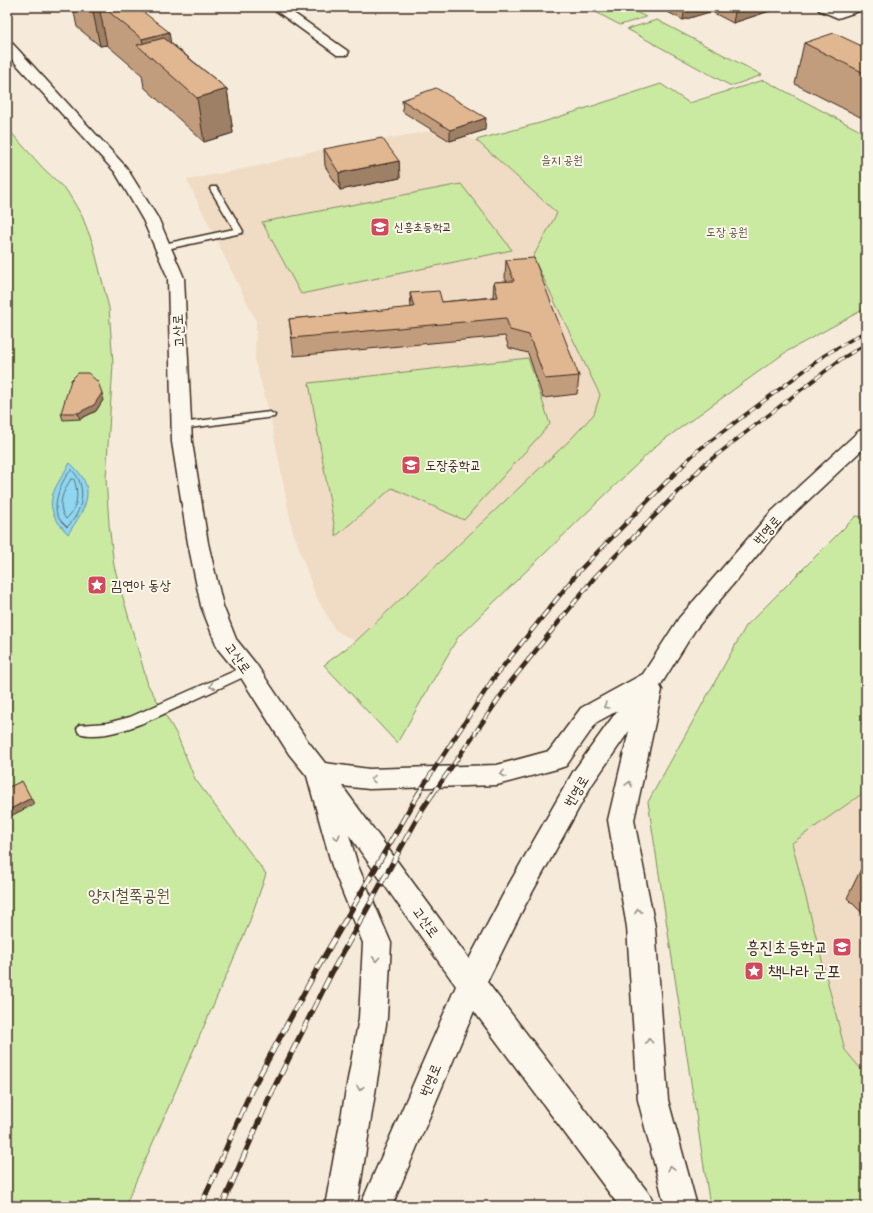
<svg xmlns="http://www.w3.org/2000/svg" width="873" height="1213" viewBox="0 0 873 1213" font-family="'Gochi Hand','Poor Story',sans-serif">
	<style>
		.built { fill: #f0dbc4 }
		.green { fill: #caeaa2; stroke: #828a60 }
		.water { fill: #8fd6f1; stroke: #6d919d }
		.lines { fill: none; stroke-linecap: round; stroke-linejoin: round }
		.shore { stroke: #5d6f72; stroke-width: 1 }
		.lane-casing { stroke: #3b2a1e; stroke-width: 3 }
		.street-casing { stroke: #3b2a1e; stroke-width: 3 }
		.secondary-casing { stroke: #3b2a1e; stroke-width: 3 }
		.lane { fill: #fbf7ec; fill-rule: evenodd }
		.street { fill: #fbf7ec; fill-rule: evenodd }
		.secondary { fill: #fbf7ec; fill-rule: evenodd }
		.rail-far2-casing { stroke: #3b2a1e; stroke-width: 3.5 }
		.rail-far1-casing { stroke: #3b2a1e; stroke-width: 4.5 }
		.rail-casing { stroke: #3b2a1e; stroke-width: 5.5 }
		.rail-far2 { stroke: #fbf7ec; stroke-width: 2.5; stroke-dasharray: 7; stroke-linecap: butt }
		.rail-far1 { stroke: #fbf7ec; stroke-width: 3; stroke-dasharray: 9; stroke-linecap: butt }
		.rail { stroke: #fbf7ec; stroke-width: 4; stroke-dasharray: 12; stroke-linecap: butt }
		.wall { fill: #c29d7d; stroke: #3b2a1e }
		.shaded-wall { fill: #9e8066; stroke: #3b2a1e }
		.building { fill: #e1b791; stroke: #3b2a1e }
		.oneway { stroke: #9b9085 }
		.labels { text-anchor: middle; stroke-width: 4; stroke-linejoin: round; paint-order: stroke }
		.far-park-label { font-size: 12px; fill: #585038; stroke: #fbf7ec }
		.far-poi-label { font-size: 12px; fill: #3b2a1e; stroke: #fbf7ec; text-anchor: start }
		.street-label { font-size: 14px; fill: #3b2a1e; stroke: #fbf7ec }
		.poi-label { font-size: 14px; fill: #3b2a1e; stroke: #fbf7ec; text-anchor: start }
		.near-park-label { font-size: 17px; fill: #585038; stroke: #fbf7ec }
		.near-poi-label { font-size: 17px; fill: #3b2a1e; stroke: #fbf7ec; text-anchor: end }
	</style>
	<rect width="100%" height="100%" fill="#f6eada"/>
	<filter id="ink" filterUnits="userSpaceOnUse"><feTurbulence type="fractalNoise" baseFrequency=".025" numOctaves="2"/><feDisplacementMap in="SourceGraphic" scale="8" xChannelSelector="R" yChannelSelector="G"/><feConvolveMatrix kernelMatrix="1 2 1 2 8 2 1 2 1" color-interpolation-filters="sRGB"/></filter>
	<g filter="url(#ink)">
		<g class="built">
			<path d="M 443,129 L 476,140 L 557,213 L 533,257 L 600,395 L 594,414 L 571,439 L 355,641 L 335,630 L 315,594 L 292,528 L 270,415 L 255,362 L 256,321 L 187,180 L 263,165 L 306,153 Z"/>
			<path d="M 866,791 L 866,1075 L 845,1050 L 792,843 Z"/>
		</g>
		<g class="green">
			<path d="M 597,7 L 626,7 L 646,17 L 620,25 L 590,9 Z"/>
			<path d="M 657,20 L 762,75 L 731,86 L 627,29 Z"/>
			<path d="M 764,80 L 866,134 L 866,308 L 786,352 L 658,444 L 458,637 L 397,743 L 324,665 L 356,641 L 571,439 L 594,414 L 600,395 L 533,257 L 557,213 L 476,140 L 540,123 L 661,84 L 689,103 Z"/>
			<path d="M 7,128 L 42,167 L 67,191 L 82,216 L 93,244 L 109,308 L 113,364 L 106,478 L 109,524 L 114,566 L 148,685 L 177,735 L 195,779 L 266,874 L 248,926 L 125,1206 L 7,1206 Z"/>
			<path d="M 461,184 L 512,250 L 301,294 L 262,222 Z"/>
			<path d="M 528,358 L 550,424 L 464,520 L 392,488 L 336,536 L 309,383 Z"/>
			<path d="M 856,516 L 866,517 L 866,791 L 792,843 L 845,1050 L 866,1075 L 866,1206 L 710,1206 L 648,802 L 746,626 Z"/>
		</g>
		<path class="water" d="M 70,463 C 99,489 86,507 68,534 C 40,505 52,493 70,463 Z"/>
		<g class="lines">
			<g class="shore">
				<path d="M 72,470 C 88,486 83,512 67,527 C 63,523 59,520 57,514 C 53,502 62,477 72,470 Z"/>
				<path d="M 71,479 L 74,479 C 79,494 78,508 66,519 C 56,505 63,492 71,479 Z"/>
			</g>
			<defs>
				<g id="lane">
					<path d="M 211,187 L 217,187 L 218,189 L 243,231 L 242,233 L 162,250 L 159,249 L 158,247 L 159,245 L 234,229 L 210,189 Z"/>
					<path d="M 270,412 L 275,415 L 274,417 L 181,429 L 176,426 L 181,423 Z"/>
					<path d="M 248,665 L 252,667 L 254,670 L 252,673 C 231,683 209,693 188,703 C 160,715 109,743 79,733 L 77,729 L 79,725 L 107,723 L 130,717 Z"/>
				</g>
				<g id="street">
					<path d="M 271,7 L 285,7 L 349,52 L 347,55 L 337,55 Z"/>
					<path d="M 817,7 L 833,7 L 839,10 L 846,7 L 864,7 L 862,10 L 838,18 L 819,10 Z"/>
				</g>
				<path id="secondary" d="M 7,42 L 12,43 L 126,167 L 159,220 L 184,278 L 192,442 L 208,543 L 223,606 L 236,639 L 256,664 L 307,740 L 325,763 L 369,769 L 497,765 L 549,751 L 581,708 L 643,674 L 679,618 L 770,513 L 859,431 L 866,429 L 866,446 L 784,523 L 695,630 L 660,686 L 662,690 L 634,820 L 655,927 L 668,1100 L 697,1206 L 665,1206 L 638,1100 L 627,927 L 608,820 L 629,731 L 591,786 L 523,909 L 487,982 L 650,1195 L 655,1206 L 619,1206 L 474,1011 L 392,1206 L 360,1206 L 456,986 L 349,835 L 358,866 L 391,943 L 387,1018 L 357,1206 L 325,1206 L 359,1018 L 363,943 L 332,866 L 307,776 L 289,754 L 240,676 L 218,649 L 201,606 L 188,543 L 172,442 L 168,278 L 143,220 L 115,172 L 7,54 ZM 617,711 L 573,772 L 505,891 L 469,959 L 342,786 L 369,789 L 497,785 L 557,769 L 566,766 L 597,722 Z"/>
			</defs>
			<use href="#lane" class="lane-casing"/>
			<use href="#street" class="street-casing"/>
			<use href="#secondary" class="secondary-casing"/>
			<use href="#lane" class="lane"/>
			<use href="#street" class="street"/>
			<use href="#secondary" class="secondary"/>
			<defs>
				<g id="rail-far2">
					<path d="M 684,464 L 697,451 L 825,355 L 866,331"/>
					<path d="M 705,464 L 841,359 L 866,344"/>
				</g>
				<g id="rail-far1">
					<path d="M 418,794 L 493,679 L 579,571 L 685,463"/>
					<path d="M 433,794 L 509,684 L 594,578 L 706,463"/>
				</g>
				<g id="rail">
					<path d="M 201,1206 L 251,1091 L 317,969 L 419,793"/>
					<path d="M 222,1206 L 270,1096 L 331,974 L 423,808 L 433,793"/>
				</g>
			</defs>
			<use href="#rail-far2" class="rail-far2-casing"/>
			<use href="#rail-far1" class="rail-far1-casing"/>
			<use href="#rail" class="rail-casing"/>
			<use href="#rail-far2" class="rail-far2"/>
			<use href="#rail-far1" class="rail-far1"/>
			<use href="#rail" class="rail"/>
		</g>
		<g class="wall">
			<path d="M 73,7 L 137,7 L 171,43 L 227,89 L 233,133 L 204,142 L 144,87 L 142,75 L 107,45 L 100,46 L 77,27 Z"/>
			<path d="M 658,7 L 782,7 L 733,23 L 710,11 L 683,20 Z"/>
			<path d="M 804,43 L 866,48 L 866,120 L 795,84 Z"/>
			<path d="M 402,100 L 485,130 L 450,141 L 403,112 Z"/>
			<path d="M 324,149 L 399,161 L 400,178 L 340,190 L 325,166 Z"/>
			<path d="M 506,260 L 579,376 L 577,394 L 543,398 L 528,353 L 509,348 L 505,336 L 294,356 L 289,319 L 411,308 L 410,293 L 442,302 L 493,297 L 494,282 L 507,281 L 505,278 Z"/>
			<path d="M 103,400 L 96,411 L 80,419 L 63,420 L 61,413 Z"/>
			<path d="M 866,865 L 866,917 L 847,898 L 861,869 Z"/>
		</g>
		<g class="shaded-wall">
			<path d="M 92,7 L 99,7 L 107,45 L 100,46 Z"/>
			<path d="M 685,7 L 711,7 L 710,12 L 683,20 Z"/>
			<path d="M 736,7 L 782,7 L 733,23 Z"/>
			<path d="M 169,32 L 176,74 L 145,52 L 142,39 Z"/>
			<path d="M 227,89 L 233,133 L 204,142 L 197,98 Z"/>
			<path d="M 486,118 L 485,130 L 450,141 L 450,130 Z"/>
			<path d="M 399,161 L 400,178 L 340,190 L 339,173 Z"/>
			<path d="M 102,393 L 103,400 L 96,411 L 80,419 L 78,413 Z"/>
			<path d="M 31,798 L 34,804 L 7,818 L 7,811 Z"/>
		</g>
		<g class="building">
			<path d="M 103,7 L 137,7 L 169,32 L 142,39 Z"/>
			<path d="M 834,33 L 866,48 L 866,74 L 804,43 Z"/>
			<path d="M 164,38 L 227,89 L 197,98 L 137,45 Z"/>
			<path d="M 436,88 L 486,118 L 450,130 L 402,100 Z"/>
			<path d="M 382,138 L 399,161 L 339,173 L 324,149 Z"/>
			<path d="M 534,258 L 579,376 L 545,379 L 529,335 L 510,330 L 506,318 L 292,338 L 289,319 L 414,307 L 410,293 L 439,291 L 442,302 L 498,297 L 494,282 L 514,281 L 506,260 Z"/>
			<path d="M 78,373 L 88,373 L 98,382 L 102,393 L 94,405 L 78,413 L 61,413 L 71,380 Z"/>
			<path d="M 22,781 L 31,798 L 7,811 L 7,788 Z"/>
			<path d="M 866,865 L 866,873 L 861,869 Z"/>
		</g>
		<defs><path id="oneway-chevron" d="M-2-3.5L2.5 0L-2 3.5" fill="none" stroke-width="1.6" stroke-linecap="round" stroke-linejoin="round"/></defs>
		<g class="oneway">
			<use href="#oneway-chevron" transform="translate(212 686) rotate(156)"/>
			<use href="#oneway-chevron" transform="translate(606 706) rotate(150)"/>
			<use href="#oneway-chevron" transform="translate(503 774) rotate(166)"/>
			<use href="#oneway-chevron" transform="translate(373 779) rotate(-179)"/>
			<use href="#oneway-chevron" transform="translate(629 784) rotate(-77)"/>
			<use href="#oneway-chevron" transform="translate(337 837) rotate(74)"/>
			<use href="#oneway-chevron" transform="translate(638 911) rotate(-101)"/>
			<use href="#oneway-chevron" transform="translate(376 959) rotate(94)"/>
			<use href="#oneway-chevron" transform="translate(649 1041) rotate(-94)"/>
			<use href="#oneway-chevron" transform="translate(360 1088) rotate(100)"/>
			<use href="#oneway-chevron" transform="translate(671 1168) rotate(-104)"/>
		</g>
	</g>
	<defs>
		<symbol id="school-square" viewBox="-11 -11 22 22"><rect x="-9" y="-9" width="18" height="18" rx="4" fill="#d1495b" stroke="#fbf7ec"/><path d="M0-5L7-2L0 1L-7-2ZM-4 1L0 2.5L4 1V4Q0 6-4 4Z" fill="#fff"/></symbol>
		<symbol id="sight-square" viewBox="-11 -11 22 22"><rect x="-9" y="-9" width="18" height="18" rx="4" fill="#d1495b" stroke="#fbf7ec"/><path d="M0-6L1.8-2.2L6-1.7L2.9 1.2L3.7 5.4L0 3.3L-3.7 5.4L-2.9 1.2L-6-1.7L-1.8-2.2Z" fill="#fff"/></symbol>
	</defs>
	<g fill-rule="evenodd">
		<use href="#school-square" x="369" y="216" width="22" height="22"/>
		<use href="#school-square" x="400" y="454" width="22" height="22"/>
		<use href="#sight-square" x="86" y="574" width="22" height="22"/>
		<use href="#school-square" x="831" y="936" width="22" height="22"/>
		<use href="#sight-square" x="743" y="960" width="22" height="22"/>
	</g>
	<g class="labels">
		<g class="far-park-label">
			<text x="562" y="164">을지 공원</text>
			<text x="727" y="236">도장 공원</text>
		</g>
		<g class="far-poi-label">
			<text x="394" y="231">신흥초등학교</text>
		</g>
		<g class="street-label">
			<text transform="translate(178 331) rotate(-93)" y="5">고산로</text>
			<text transform="translate(767 530) rotate(-48)" y="5">번영로</text>
			<text transform="translate(238 658) rotate(55)" y="5">고산로</text>
			<text transform="translate(576 791) rotate(-59)" y="5">번영로</text>
			<text transform="translate(426 922) rotate(54)" y="5">고산로</text>
			<text transform="translate(430 1080) rotate(-67)" y="5">번영로</text>
		</g>
		<g class="poi-label">
			<text x="425" y="470">도장중학교</text>
			<text x="111" y="590">김연아 동상</text>
		</g>
		<g class="near-park-label">
			<text x="129" y="901">양지철쭉공원</text>
		</g>
		<g class="near-poi-label">
			<text x="828" y="953">흥진초등학교</text>
			<text x="768" y="977" text-anchor="start">책나라 군포</text>
		</g>
	</g>
	<rect width="873" height="1213" fill="none" stroke="#fbf7ec" stroke-width="24"/>
	<rect x="12" y="12" width="849" height="1189" fill="none" stroke="#3b2a1e" stroke-width="1.5" filter="url(#ink)"/>
</svg>
